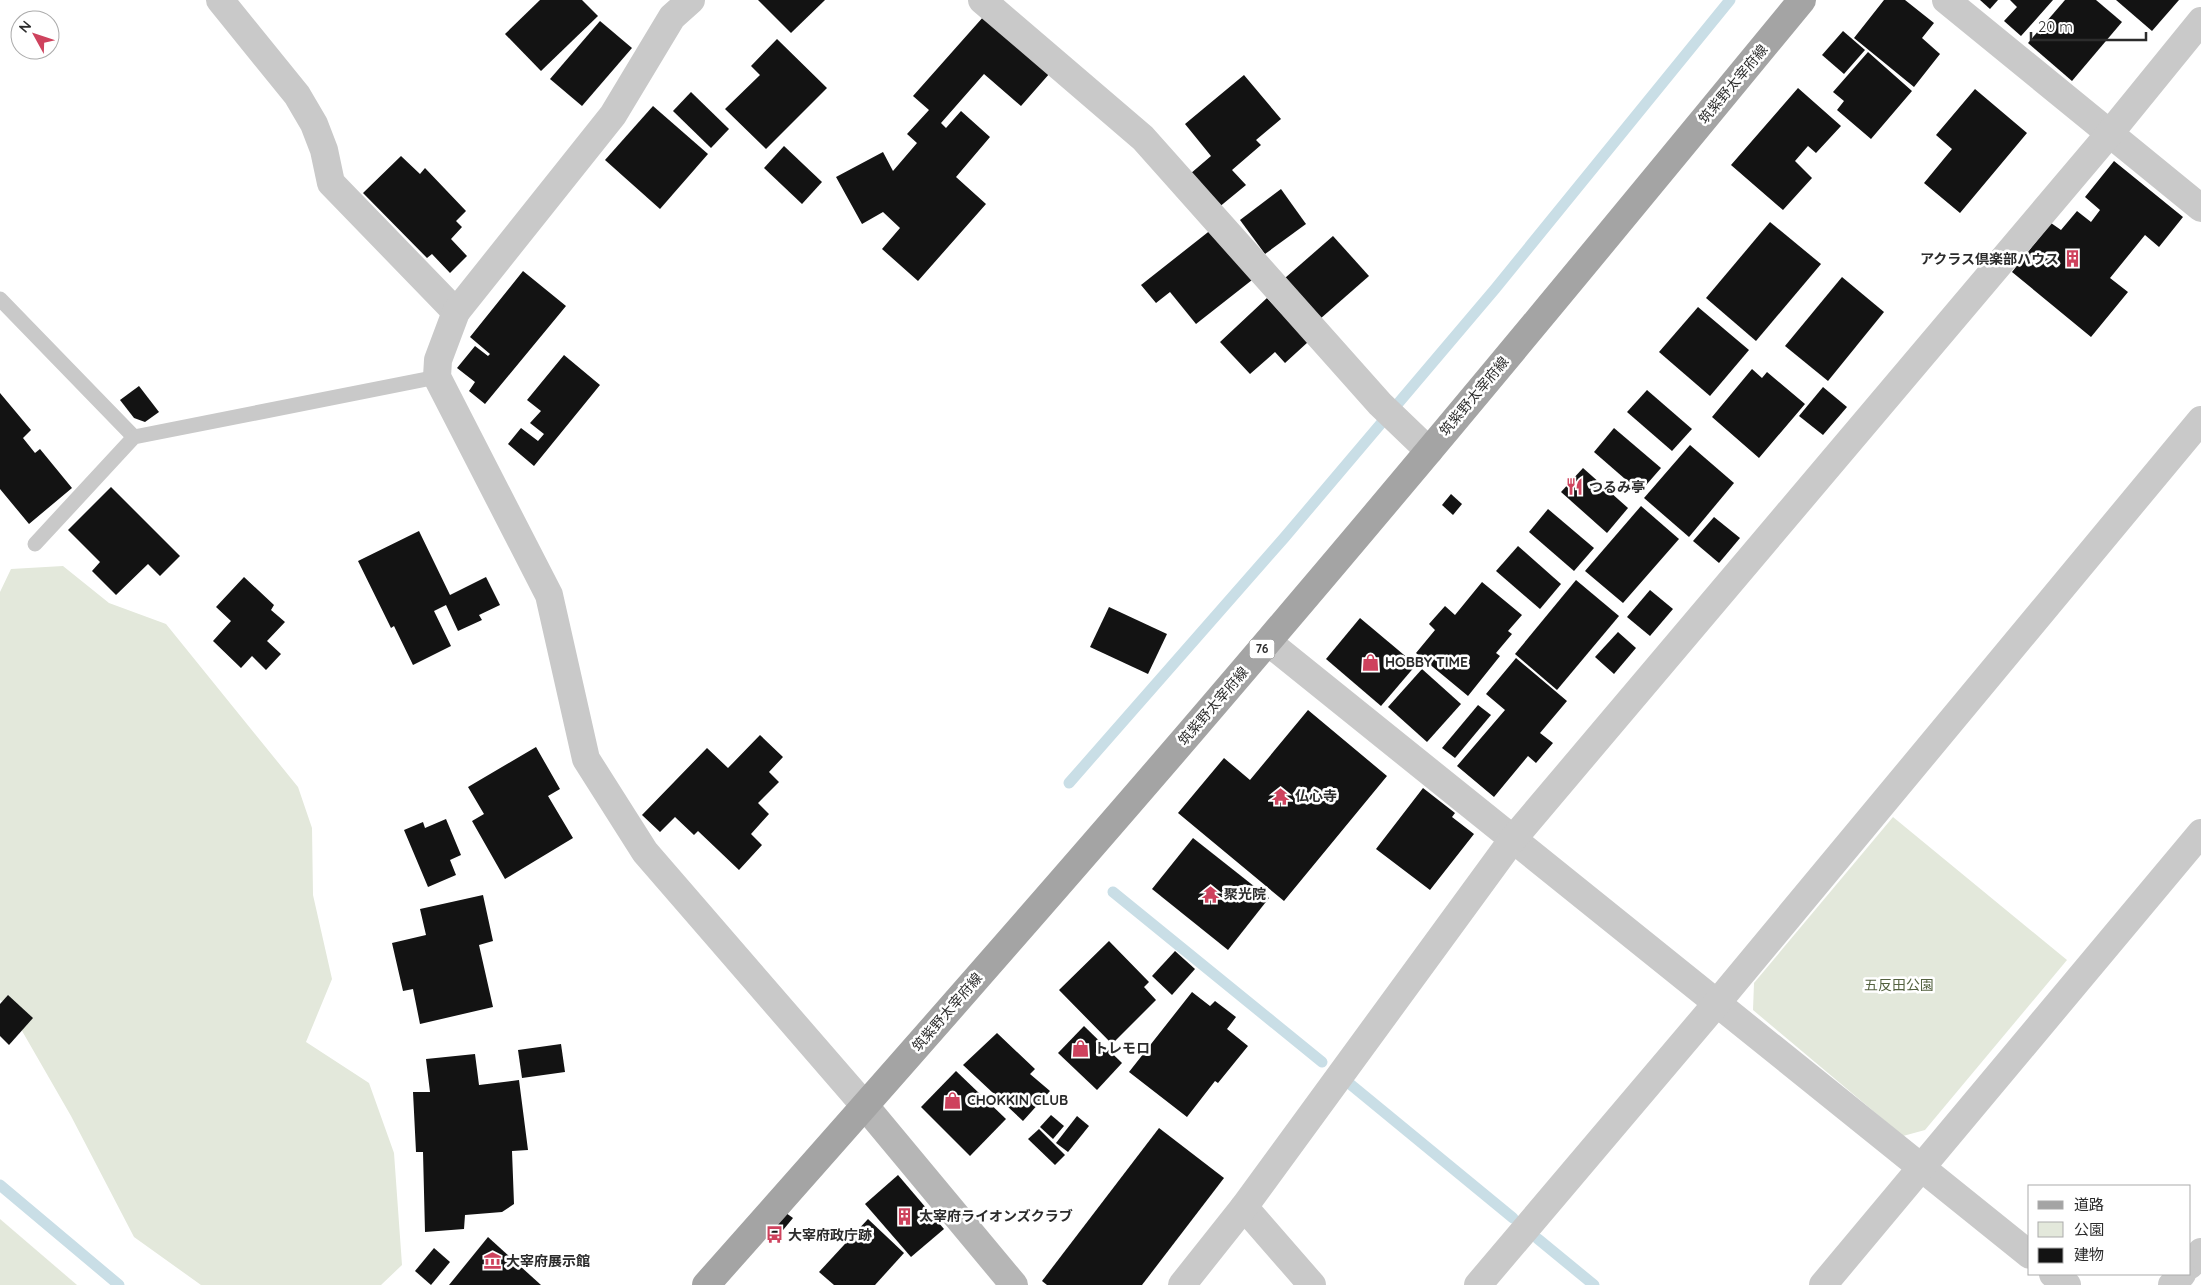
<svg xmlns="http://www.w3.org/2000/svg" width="2201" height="1285" viewBox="0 0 2201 1285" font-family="Quicksand,'Noto Sans JP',sans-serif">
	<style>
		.green { fill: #e3e8db }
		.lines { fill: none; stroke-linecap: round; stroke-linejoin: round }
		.stream { stroke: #c9dee6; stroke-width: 11 }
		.building { fill: #131313 }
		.lane { stroke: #c9c9c9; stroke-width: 15 }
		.street { stroke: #c9c9c9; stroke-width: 28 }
		.secondary { stroke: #b6b6b6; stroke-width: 28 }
		.primary { stroke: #a4a4a4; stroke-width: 28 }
		.labels { text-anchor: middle; stroke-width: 5; stroke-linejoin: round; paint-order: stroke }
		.shield { fill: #fff; stroke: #6b6b6b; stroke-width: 1 }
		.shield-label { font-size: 12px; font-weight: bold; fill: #2c2c2c }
		.street-label { font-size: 14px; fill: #2c2c2c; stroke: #fff }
		.poi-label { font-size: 14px; font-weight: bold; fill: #2c2c2c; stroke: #fff; text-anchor: start }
		.park-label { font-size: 14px; fill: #53613f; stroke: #fff }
	</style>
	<rect width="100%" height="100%" fill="#fff"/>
	<g class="green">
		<path d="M 63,566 L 109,603 L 166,624 L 298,787 L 312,828 L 313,895 L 332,979 L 306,1042 L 369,1083 L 394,1153 L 402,1265 L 381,1285 L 201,1285 L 134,1237 L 71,1116 L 6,1003 L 0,1000 L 0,592 L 11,569 Z"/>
		<path d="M 1893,817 L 2067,960 L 1925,1130 L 1903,1136 L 1753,1010 L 1754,983 Z"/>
		<path d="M 0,1219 L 77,1285 L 0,1285 Z"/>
	</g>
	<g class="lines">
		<g class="stream">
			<path d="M 1069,783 L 1284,538 L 1495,289 L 1730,0"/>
			<path d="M 1113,892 L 1322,1062"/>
			<path d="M 1350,1084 L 1513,1218"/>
			<path d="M 0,1185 L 119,1285"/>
			<path d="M 1538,1239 L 1594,1285"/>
		</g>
	</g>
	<g class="building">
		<path d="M 540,0 L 582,0 L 598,16 L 541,71 L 505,34 Z"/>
		<path d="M 758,0 L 825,0 L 791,33 Z"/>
		<path d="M 1884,0 L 1905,0 L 1934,23 L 1922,38 L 1940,54 L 1914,87 L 1854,38 Z"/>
		<path d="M 1980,0 L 1998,0 L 1990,9 Z"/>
		<path d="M 2010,0 L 2053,0 L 2021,36 L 2004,21 L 2017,7 Z"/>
		<path d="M 2065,0 L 2096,0 L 2122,22 L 2072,81 L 2028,43 Z"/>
		<path d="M 2116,0 L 2179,0 L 2152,31 Z"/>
		<path d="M 984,16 L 1050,73 L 1021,106 L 984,74 L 941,123 L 946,128 L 961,111 L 990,137 L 956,177 L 986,204 L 918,281 L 882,249 L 900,228 L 883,212 L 862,224 L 836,177 L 883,152 L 893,171 L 917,143 L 907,134 L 929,110 L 913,96 Z"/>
		<path d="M 600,21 L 632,48 L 582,106 L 550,79 Z"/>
		<path d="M 1843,31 L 1865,50 L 1844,74 L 1822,55 Z"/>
		<path d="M 777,39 L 827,88 L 766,149 L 725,109 L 760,75 L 751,66 Z"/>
		<path d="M 1868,52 L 1912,91 L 1871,139 L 1837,110 L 1844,101 L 1833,92 Z"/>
		<path d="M 1244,75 L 1281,119 L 1256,140 L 1261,145 L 1232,170 L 1246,185 L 1218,208 L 1190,174 L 1211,156 L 1185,124 Z"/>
		<path d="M 1798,88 L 1841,126 L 1816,153 L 1808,146 L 1795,161 L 1812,178 L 1783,210 L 1731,165 Z"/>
		<path d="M 1975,89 L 2027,133 L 1960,213 L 1924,183 L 1952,149 L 1936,135 Z"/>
		<path d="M 691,92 L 729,129 L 711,148 L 673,111 Z"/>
		<path d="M 653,106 L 708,154 L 660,209 L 605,160 Z"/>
		<path d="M 784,146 L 822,182 L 802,204 L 764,168 Z"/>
		<path d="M 401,156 L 420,174 L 425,168 L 466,211 L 456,221 L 462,227 L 451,239 L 467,256 L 450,273 L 432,254 L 427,258 L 363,193 Z"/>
		<path d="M 2114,161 L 2183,217 L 2159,247 L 2145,235 L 2110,278 L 2128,292 L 2091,337 L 2012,272 L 2051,223 L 2061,230 L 2077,211 L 2091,222 L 2100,210 L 2085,197 Z"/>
		<path d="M 1281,189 L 1306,224 L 1265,254 L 1240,220 Z"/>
		<path d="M 1770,222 L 1821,264 L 1756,341 L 1706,298 Z"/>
		<path d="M 1212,229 L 1252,280 L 1196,324 L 1170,292 L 1156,303 L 1141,285 Z"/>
		<path d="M 1333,236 L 1369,276 L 1320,319 L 1285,278 Z"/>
		<path d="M 523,271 L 566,306 L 485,404 L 469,391 L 475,382 L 457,368 L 475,346 L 488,356 L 490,354 L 470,337 Z"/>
		<path d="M 1842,277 L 1884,312 L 1828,381 L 1785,346 Z"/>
		<path d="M 1267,298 L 1308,342 L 1285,363 L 1275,352 L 1250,374 L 1220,342 Z"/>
		<path d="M 1698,307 L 1749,350 L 1710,396 L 1659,352 Z"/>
		<path d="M 564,355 L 600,385 L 534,466 L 508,444 L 521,428 L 538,441 L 544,434 L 530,423 L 541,411 L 527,400 Z"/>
		<path d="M 1752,369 L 1762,378 L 1767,372 L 1805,404 L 1759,458 L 1712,417 Z"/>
		<path d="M 139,386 L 159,412 L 145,422 L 134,418 L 120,400 Z"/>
		<path d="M 1823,387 L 1847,407 L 1823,435 L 1799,416 Z"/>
		<path d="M 1647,390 L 1692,429 L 1672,451 L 1627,412 Z"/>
		<path d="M 0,393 L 31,430 L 23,438 L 35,453 L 40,449 L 72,488 L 29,524 L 0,489 Z"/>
		<path d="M 1614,428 L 1661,468 L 1640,492 L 1594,452 Z"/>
		<path d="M 1690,445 L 1734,483 L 1689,537 L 1644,498 Z"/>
		<path d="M 1583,468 L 1628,508 L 1607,533 L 1561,492 Z"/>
		<path d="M 111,487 L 180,556 L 160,576 L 148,564 L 116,595 L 92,571 L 100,562 L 68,530 Z"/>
		<path d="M 1451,494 L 1462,504 L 1453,515 L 1442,505 Z"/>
		<path d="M 1641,506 L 1679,539 L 1623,603 L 1585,571 Z"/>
		<path d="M 1548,509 L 1594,548 L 1574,571 L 1529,532 Z"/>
		<path d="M 1714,517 L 1740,538 L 1719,563 L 1693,541 Z"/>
		<path d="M 419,531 L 450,595 L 486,577 L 500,605 L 479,615 L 482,620 L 458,631 L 446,605 L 434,611 L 451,646 L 413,665 L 394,626 L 391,628 L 358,561 Z"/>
		<path d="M 1518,546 L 1561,584 L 1540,609 L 1496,571 Z"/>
		<path d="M 244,577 L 274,605 L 271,610 L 285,622 L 267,641 L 281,654 L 266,670 L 252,656 L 241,668 L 213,641 L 231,621 L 216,607 Z"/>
		<path d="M 1576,580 L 1619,616 L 1557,690 L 1515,654 Z"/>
		<path d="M 1482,582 L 1522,615 L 1508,631 L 1512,634 L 1496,653 L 1500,656 L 1468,696 L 1416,653 L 1435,630 L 1429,624 L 1445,606 L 1455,615 Z"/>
		<path d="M 1650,590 L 1673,609 L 1650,636 L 1627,617 Z"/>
		<path d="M 1109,607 L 1167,634 L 1148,674 L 1090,647 Z"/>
		<path d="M 1360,618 L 1416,665 L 1381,706 L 1326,659 Z"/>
		<path d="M 1618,632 L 1636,648 L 1614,674 L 1595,657 Z"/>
		<path d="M 1516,658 L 1567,701 L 1540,733 L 1553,743 L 1536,763 L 1528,756 L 1494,797 L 1457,766 L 1505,710 L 1486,694 Z"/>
		<path d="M 1422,669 L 1461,704 L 1427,742 L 1388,707 Z"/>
		<path d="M 1478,705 L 1491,715 L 1455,758 L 1442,748 Z"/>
		<path d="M 1308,710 L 1387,776 L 1284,901 L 1178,813 L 1224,758 L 1250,780 Z"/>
		<path d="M 760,735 L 783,757 L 769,772 L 779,782 L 758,803 L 769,814 L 751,834 L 762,845 L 739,870 L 698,831 L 694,835 L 675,817 L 660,832 L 642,815 L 707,748 L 728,768 Z"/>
		<path d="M 536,747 L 560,789 L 548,796 L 573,838 L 505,879 L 472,821 L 484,814 L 468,787 Z"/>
		<path d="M 1423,788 L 1455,813 L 1452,817 L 1474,834 L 1430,890 L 1376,849 Z"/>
		<path d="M 446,819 L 461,855 L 450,860 L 456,875 L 428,887 L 404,830 L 423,822 L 425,828 Z"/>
		<path d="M 1193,838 L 1269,898 L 1228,950 L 1152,889 Z"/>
		<path d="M 483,895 L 493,941 L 479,945 L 493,1007 L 420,1024 L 413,989 L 403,991 L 392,943 L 426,935 L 420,909 Z"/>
		<path d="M 1109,941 L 1149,982 L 1144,987 L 1156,1000 L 1112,1044 L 1059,990 Z"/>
		<path d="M 1175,951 L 1195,969 L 1172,995 L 1152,976 Z"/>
		<path d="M 1192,992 L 1210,1006 L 1215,1001 L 1236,1017 L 1227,1029 L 1248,1046 L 1218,1083 L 1215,1081 L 1187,1117 L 1129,1072 Z"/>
		<path d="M 8,995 L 33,1018 L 9,1045 L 0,1036 L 0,1004 Z"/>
		<path d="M 1084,1026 L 1122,1063 L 1097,1090 L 1058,1053 Z"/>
		<path d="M 997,1033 L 1035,1069 L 1030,1074 L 1050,1091 L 1023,1121 L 963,1065 Z"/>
		<path d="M 561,1044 L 565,1072 L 522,1078 L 518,1050 Z"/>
		<path d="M 475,1054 L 479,1085 L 519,1080 L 528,1150 L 512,1151 L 514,1204 L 502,1212 L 465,1215 L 464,1229 L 425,1232 L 423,1152 L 416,1152 L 413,1092 L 430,1092 L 426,1059 Z"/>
		<path d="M 956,1071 L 1006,1119 L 970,1156 L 921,1107 Z"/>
		<path d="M 1051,1115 L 1064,1126 L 1053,1139 L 1040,1127 Z"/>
		<path d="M 1077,1116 L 1089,1126 L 1068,1152 L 1056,1143 Z"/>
		<path d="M 1159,1128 L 1224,1178 L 1142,1285 L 1047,1285 L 1042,1281 Z"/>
		<path d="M 1039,1129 L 1065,1155 L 1055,1165 L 1028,1139 Z"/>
		<path d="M 898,1175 L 944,1229 L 911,1257 L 865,1204 Z"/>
		<path d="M 786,1213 L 793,1218 L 774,1241 L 768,1235 Z"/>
		<path d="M 868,1219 L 904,1253 L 875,1285 L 834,1285 L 819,1272 Z"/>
		<path d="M 488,1237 L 541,1285 L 449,1285 Z"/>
		<path d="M 434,1248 L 450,1262 L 431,1285 L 415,1271 Z"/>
	</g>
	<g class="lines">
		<g class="lane">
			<path d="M 0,299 L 134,437"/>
			<path d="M 35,544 L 134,437 L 437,377"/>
		</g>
		<g class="street">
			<path d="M 220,0 L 297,95 L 314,124 L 324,150 L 331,183 L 456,312"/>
			<path d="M 691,0 L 672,17 L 613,115 L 456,312 L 438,360 L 437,377 L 549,595 L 586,759 L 645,852 L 865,1106"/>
			<path d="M 982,0 L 1143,138 L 1380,404 L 1429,451"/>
			<path d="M 1946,0 L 2201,208"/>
			<path d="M 1268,642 L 2030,1255"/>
			<path d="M 1244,1207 L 1312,1285"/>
			<path d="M 2190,1265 L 2201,1252"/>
			<path d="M 2053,1274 L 2067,1285"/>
			<path d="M 1182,1285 L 1244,1207 L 1513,839 L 2110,133 L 2201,21"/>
			<path d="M 1478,1285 L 1717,1003 L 2201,420"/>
			<path d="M 1823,1285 L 2201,833"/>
			<path d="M 2172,1285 L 2182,1274"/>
		</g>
		<path class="secondary" d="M 865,1106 L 1014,1285"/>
		<path class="primary" d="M 706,1285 C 896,1071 1085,857 1270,639 C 1450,428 1626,214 1802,0"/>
	</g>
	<defs>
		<symbol id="building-bare" viewBox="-9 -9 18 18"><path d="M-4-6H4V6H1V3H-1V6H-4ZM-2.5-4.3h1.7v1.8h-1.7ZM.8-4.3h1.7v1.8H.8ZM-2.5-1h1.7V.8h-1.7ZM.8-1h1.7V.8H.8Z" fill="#ce425d" stroke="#fff" stroke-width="2.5" paint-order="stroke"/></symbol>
		<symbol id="restaurant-bare" viewBox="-9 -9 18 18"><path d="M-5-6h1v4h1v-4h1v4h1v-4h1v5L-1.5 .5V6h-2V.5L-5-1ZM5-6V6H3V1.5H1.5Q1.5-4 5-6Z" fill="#ce425d" stroke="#fff" stroke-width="2.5" paint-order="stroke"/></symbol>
		<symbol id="shop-bare" viewBox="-9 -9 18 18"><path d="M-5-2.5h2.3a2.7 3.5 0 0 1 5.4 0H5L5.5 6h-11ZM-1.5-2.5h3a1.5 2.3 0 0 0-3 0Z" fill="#ce425d" stroke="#fff" stroke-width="2.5" paint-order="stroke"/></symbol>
		<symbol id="temple-bare" viewBox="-9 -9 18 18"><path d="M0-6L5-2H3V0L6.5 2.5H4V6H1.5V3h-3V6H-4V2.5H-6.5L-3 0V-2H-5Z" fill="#ce425d" stroke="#fff" stroke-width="2.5" paint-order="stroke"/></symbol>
		<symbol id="bus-bare" viewBox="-9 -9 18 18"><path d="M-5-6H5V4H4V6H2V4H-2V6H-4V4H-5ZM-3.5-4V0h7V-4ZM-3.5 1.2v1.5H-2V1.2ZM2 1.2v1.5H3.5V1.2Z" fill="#ce425d" stroke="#fff" stroke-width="2.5" paint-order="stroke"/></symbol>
		<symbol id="museum-bare" viewBox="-9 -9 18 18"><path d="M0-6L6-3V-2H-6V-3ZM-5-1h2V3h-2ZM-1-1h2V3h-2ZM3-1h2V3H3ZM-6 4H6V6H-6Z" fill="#ce425d" stroke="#fff" stroke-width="2.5" paint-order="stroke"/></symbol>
	</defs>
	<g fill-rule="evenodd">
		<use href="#building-bare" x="2060" y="246" width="25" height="25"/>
		<use href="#restaurant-bare" x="1562" y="474" width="25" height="25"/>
		<use href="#shop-bare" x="1358" y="650" width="25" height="25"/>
		<use href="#temple-bare" x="1268" y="784" width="25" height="25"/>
		<use href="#temple-bare" x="1198" y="882" width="25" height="25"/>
		<use href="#shop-bare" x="1068" y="1036" width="25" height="25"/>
		<use href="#shop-bare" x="940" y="1088" width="25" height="25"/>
		<use href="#building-bare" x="892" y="1204" width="25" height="25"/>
		<use href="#bus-bare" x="762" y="1222" width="25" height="25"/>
		<use href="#museum-bare" x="480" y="1248" width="25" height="25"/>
	</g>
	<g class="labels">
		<rect class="shield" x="1249.5" y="639.5" width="25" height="19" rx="4"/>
		<g class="shield-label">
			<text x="1262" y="653">76</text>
		</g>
		<g class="street-label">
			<text transform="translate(1733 84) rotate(-50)" y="5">筑紫野太宰府線</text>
			<text transform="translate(1474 396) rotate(-50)" y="5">筑紫野太宰府線</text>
			<text transform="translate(1213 706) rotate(-49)" y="5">筑紫野太宰府線</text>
			<text transform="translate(947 1012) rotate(-49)" y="5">筑紫野太宰府線</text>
		</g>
		<g class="poi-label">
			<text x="2059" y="264" text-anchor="end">アクラス倶楽部ハウス</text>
			<text x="1589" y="492">つるみ亭</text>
			<text x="1385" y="667">HOBBY TIME</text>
			<text x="1295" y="801">仏心寺</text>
			<text x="1224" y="899">聚光院</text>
			<text x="1094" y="1053">トレモロ</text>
			<text x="967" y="1105">CHOKKIN CLUB</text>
			<text x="919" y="1221">太宰府ライオンズクラブ</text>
			<text x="788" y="1240">大宰府政庁跡</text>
			<text x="506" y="1266">大宰府展示館</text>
		</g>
		<g class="park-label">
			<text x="1899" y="990">五反田公園</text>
		</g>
	</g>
	<rect x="2028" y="1185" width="162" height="90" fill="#ffffff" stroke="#ababab"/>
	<rect x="2038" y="1201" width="25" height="8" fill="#a4a4a4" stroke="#ababab"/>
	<text x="2074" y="1210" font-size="15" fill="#2c2c2c">道路</text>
	<rect x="2038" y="1222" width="25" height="15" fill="#e3e8db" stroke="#ababab"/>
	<text x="2074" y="1235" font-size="15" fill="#2c2c2c">公園</text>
	<rect x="2038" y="1248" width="25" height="15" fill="#131313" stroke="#ababab"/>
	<text x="2074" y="1260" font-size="15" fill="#2c2c2c">建物</text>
	<g transform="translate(35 35) rotate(310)"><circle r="24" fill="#ffffff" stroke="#ababab"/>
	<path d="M0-4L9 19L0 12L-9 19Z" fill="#ce425d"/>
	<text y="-8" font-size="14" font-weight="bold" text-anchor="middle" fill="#2c2c2c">N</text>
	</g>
	<path d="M2031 32v8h115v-8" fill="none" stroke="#2c2c2c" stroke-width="2.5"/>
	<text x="2038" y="32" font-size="15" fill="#2c2c2c" stroke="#ffffff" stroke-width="4" paint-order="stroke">20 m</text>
</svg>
